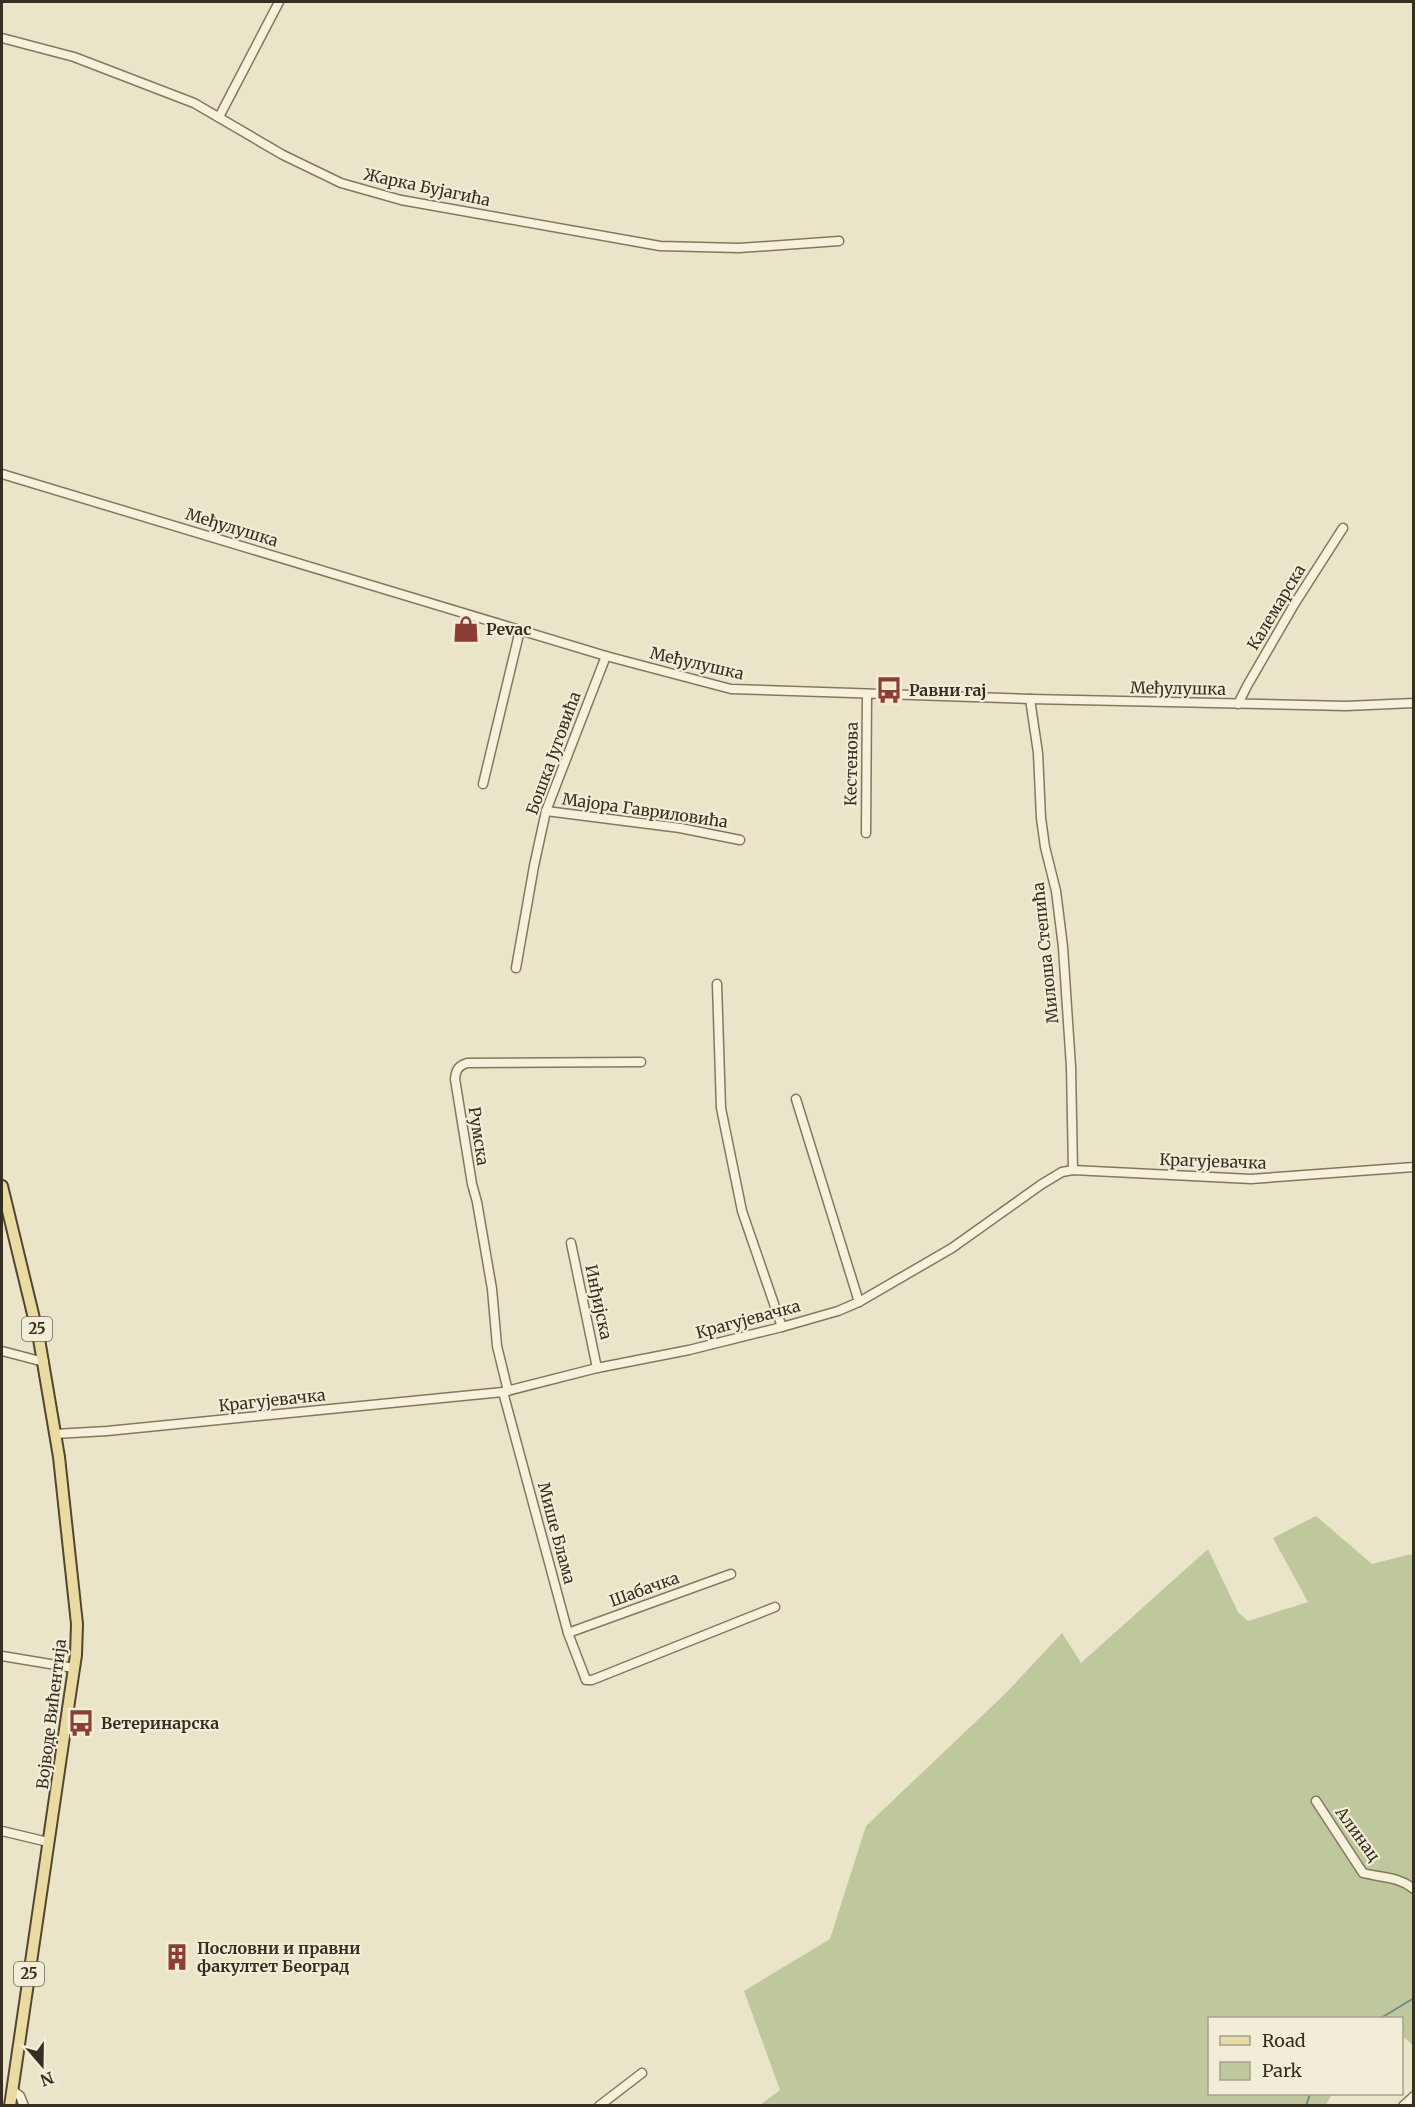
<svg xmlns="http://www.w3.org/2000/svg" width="1415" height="2107" viewBox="0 0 1415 2107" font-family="Merriweather,serif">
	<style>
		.green { fill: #bec89c }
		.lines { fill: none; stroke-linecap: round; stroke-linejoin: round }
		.stream { stroke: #708c88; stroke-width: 2 }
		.minor-casing { stroke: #85775e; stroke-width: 11 }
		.major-casing { stroke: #534532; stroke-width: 14 }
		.minor { stroke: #f6f1da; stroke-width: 8 }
		.major { stroke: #eadba3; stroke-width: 10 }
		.labels { text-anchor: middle; stroke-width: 4.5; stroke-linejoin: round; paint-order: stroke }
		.shield { fill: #f2edd7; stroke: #6e6758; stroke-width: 1.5 }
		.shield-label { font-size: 15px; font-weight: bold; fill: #362e21 }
		.street-label { font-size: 16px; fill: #362e21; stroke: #f2edd7 }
		.poi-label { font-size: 16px; font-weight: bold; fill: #362e21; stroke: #f2edd7; text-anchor: start }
	</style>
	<rect width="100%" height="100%" fill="#eae4c8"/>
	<path class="green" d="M 1316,1516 L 1372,1564 L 1411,1554 L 1414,1558 L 1413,2045 L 1402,2036 L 1402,2018 L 1210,2018 L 1210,2094 L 1332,2094 L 1326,2105 L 760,2105 L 780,2090 L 744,1991 L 830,1939 L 866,1826 L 1006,1693 L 1062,1633 L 1081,1663 L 1208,1549 L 1238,1612 L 1248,1621 L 1308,1602 L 1273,1538 Z"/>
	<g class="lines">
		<g class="stream">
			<path d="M 1381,2018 L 1414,1998"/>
			<path d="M 1306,2106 L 1310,2094"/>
		</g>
		<defs>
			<g id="minor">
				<path d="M 2,38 L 74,57 L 194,103 L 283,155 L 341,183 L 401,200 L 660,246 L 739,248 L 839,241"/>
				<path d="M 219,117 L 279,2"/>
				<path d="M 2,474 L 606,656 L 731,689 L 1030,699 L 1346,706 L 1414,703"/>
				<path d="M 1030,699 L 1038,753 L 1041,818 L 1045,847 L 1056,891 L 1063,947 L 1071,1067 L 1073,1170"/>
				<path d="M 1238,704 L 1247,686 L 1295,603 L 1343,528"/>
				<path d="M 483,784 L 520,630"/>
				<path d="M 546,811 L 680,828 L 740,840"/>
				<path d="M 866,833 L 867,695"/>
				<path d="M 516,968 L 534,866 L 546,811 L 606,656"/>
				<path d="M 717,984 L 721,1108 L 742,1211 L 782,1327"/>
				<path d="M 796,1099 L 859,1302"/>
				<path d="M 571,1243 L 597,1368"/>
				<path d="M 2,1351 L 44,1362"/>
				<path d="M 508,1391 L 497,1346 L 492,1289 L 477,1202 L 472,1184 L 455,1079 C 456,1070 458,1066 467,1063 L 641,1062"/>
				<path d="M 503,1392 L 568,1633 L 586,1680 L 592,1680 L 775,1607"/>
				<path d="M 55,1434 L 107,1431 L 503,1392 L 597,1368 L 689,1350 L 782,1327 L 838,1311 L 859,1302 L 952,1248 L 1042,1184 L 1062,1172 L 1073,1170 L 1251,1179 L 1414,1167"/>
				<path d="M 568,1633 L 731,1574"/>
				<path d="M 2,1656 L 74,1668"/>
				<path d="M 1316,1801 L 1363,1873 C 1382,1878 1398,1876 1414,1889"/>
				<path d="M 2,1831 L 48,1842"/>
				<path d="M 12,2090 L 20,2096 L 24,2106"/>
				<path d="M 599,2106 L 642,2073"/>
				<path d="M 1403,2106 L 1414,2096"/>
			</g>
			<path id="major" d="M 2,1186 L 39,1339 L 59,1457 L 77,1624 L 76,1655 L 70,1695 L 10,2106"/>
		</defs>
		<use href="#minor" class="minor-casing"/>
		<use href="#major" class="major-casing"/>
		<use href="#minor" class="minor"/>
		<use href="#major" class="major"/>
	</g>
	<defs>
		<symbol id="shop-bare" viewBox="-9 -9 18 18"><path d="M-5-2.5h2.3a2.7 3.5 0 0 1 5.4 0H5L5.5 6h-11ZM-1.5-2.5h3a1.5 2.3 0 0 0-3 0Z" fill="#8e3d34" stroke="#f2edd7" stroke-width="2.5" paint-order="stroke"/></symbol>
		<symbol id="bus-bare" viewBox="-9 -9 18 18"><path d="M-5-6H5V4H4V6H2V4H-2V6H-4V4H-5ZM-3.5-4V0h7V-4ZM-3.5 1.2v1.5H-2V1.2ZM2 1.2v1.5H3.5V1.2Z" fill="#8e3d34" stroke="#f2edd7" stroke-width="2.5" paint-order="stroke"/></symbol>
		<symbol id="building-bare" viewBox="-9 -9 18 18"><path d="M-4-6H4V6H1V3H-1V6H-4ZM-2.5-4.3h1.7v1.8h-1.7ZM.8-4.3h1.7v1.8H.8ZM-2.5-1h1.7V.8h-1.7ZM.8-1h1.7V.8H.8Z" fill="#8e3d34" stroke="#f2edd7" stroke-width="2.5" paint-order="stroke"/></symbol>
	</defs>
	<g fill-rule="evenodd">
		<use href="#shop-bare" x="447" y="610" width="38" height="38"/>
		<use href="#bus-bare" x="870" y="671" width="38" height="38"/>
		<use href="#bus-bare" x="62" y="1704" width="38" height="38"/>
		<use href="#building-bare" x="158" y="1938" width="38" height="38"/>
	</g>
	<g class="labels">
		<g class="shield">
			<rect x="22" y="1317" width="30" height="24" rx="4.5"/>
			<rect x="14" y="1962" width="30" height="24" rx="4.5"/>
		</g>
		<g class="shield-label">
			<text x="37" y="1334">25</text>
			<text x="29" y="1979">25</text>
		</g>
		<g class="street-label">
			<text transform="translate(427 187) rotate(12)" y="6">Жарка Бујагића</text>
			<text transform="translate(232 527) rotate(17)" y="6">Међулушка</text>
			<text transform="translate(1276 607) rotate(-59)" y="6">Калемарска</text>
			<text transform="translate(697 663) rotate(13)" y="6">Међулушка</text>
			<text transform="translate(1178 688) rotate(1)" y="6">Међулушка</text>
			<text transform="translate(553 753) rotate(-70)" y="6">Бошка Југовића</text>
			<text transform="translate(851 764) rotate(-89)" y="6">Кестенова</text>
			<text transform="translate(645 810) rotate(8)" y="6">Мајора Гавриловића</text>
			<text transform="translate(1045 953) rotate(-96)" y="6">Милоша Степића</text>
			<text transform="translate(479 1136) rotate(81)" y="6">Румска</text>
			<text transform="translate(1213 1161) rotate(2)" y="6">Крагујевачка</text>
			<text transform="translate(599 1302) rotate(78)" y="6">Инђијска</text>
			<text transform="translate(748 1319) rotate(-15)" y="6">Крагујевачка</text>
			<text transform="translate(272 1400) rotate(-6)" y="6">Крагујевачка</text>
			<text transform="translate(557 1533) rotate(75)" y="6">Мише Блама</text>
			<text transform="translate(644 1589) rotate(-20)" y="6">Шабачка</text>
			<text transform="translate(51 1714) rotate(-83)" y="6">Војводе Вићентија</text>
			<text transform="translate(1358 1834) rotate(54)" y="6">Алинац</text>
		</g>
		<g class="poi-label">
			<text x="486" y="635">Pevac</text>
			<text x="909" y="696">Равни гај</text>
			<text x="101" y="1729">Ветеринарска</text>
			<text x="197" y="1954">Пословни и правни<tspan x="197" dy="18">факултет Београд</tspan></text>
		</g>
	</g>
	<rect width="1415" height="2107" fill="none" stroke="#362e21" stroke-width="6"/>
	<rect x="1208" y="2017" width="195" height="78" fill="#f2edd7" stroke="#a7a18e" stroke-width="1.5"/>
	<rect x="1220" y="2036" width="30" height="9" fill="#eadba3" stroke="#a7a18e" stroke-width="1.5"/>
	<text x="1262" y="2047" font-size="18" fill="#362e21">Road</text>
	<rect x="1220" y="2062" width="30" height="18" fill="#bec89c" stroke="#a7a18e" stroke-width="1.5"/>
	<text x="1262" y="2077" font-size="18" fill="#362e21">Park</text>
	<g transform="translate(42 2065) rotate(160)" stroke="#f2edd7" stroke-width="4.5" paint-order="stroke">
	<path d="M0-4.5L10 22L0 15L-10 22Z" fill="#362e21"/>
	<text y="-9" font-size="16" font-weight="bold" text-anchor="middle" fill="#362e21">N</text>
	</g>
</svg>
